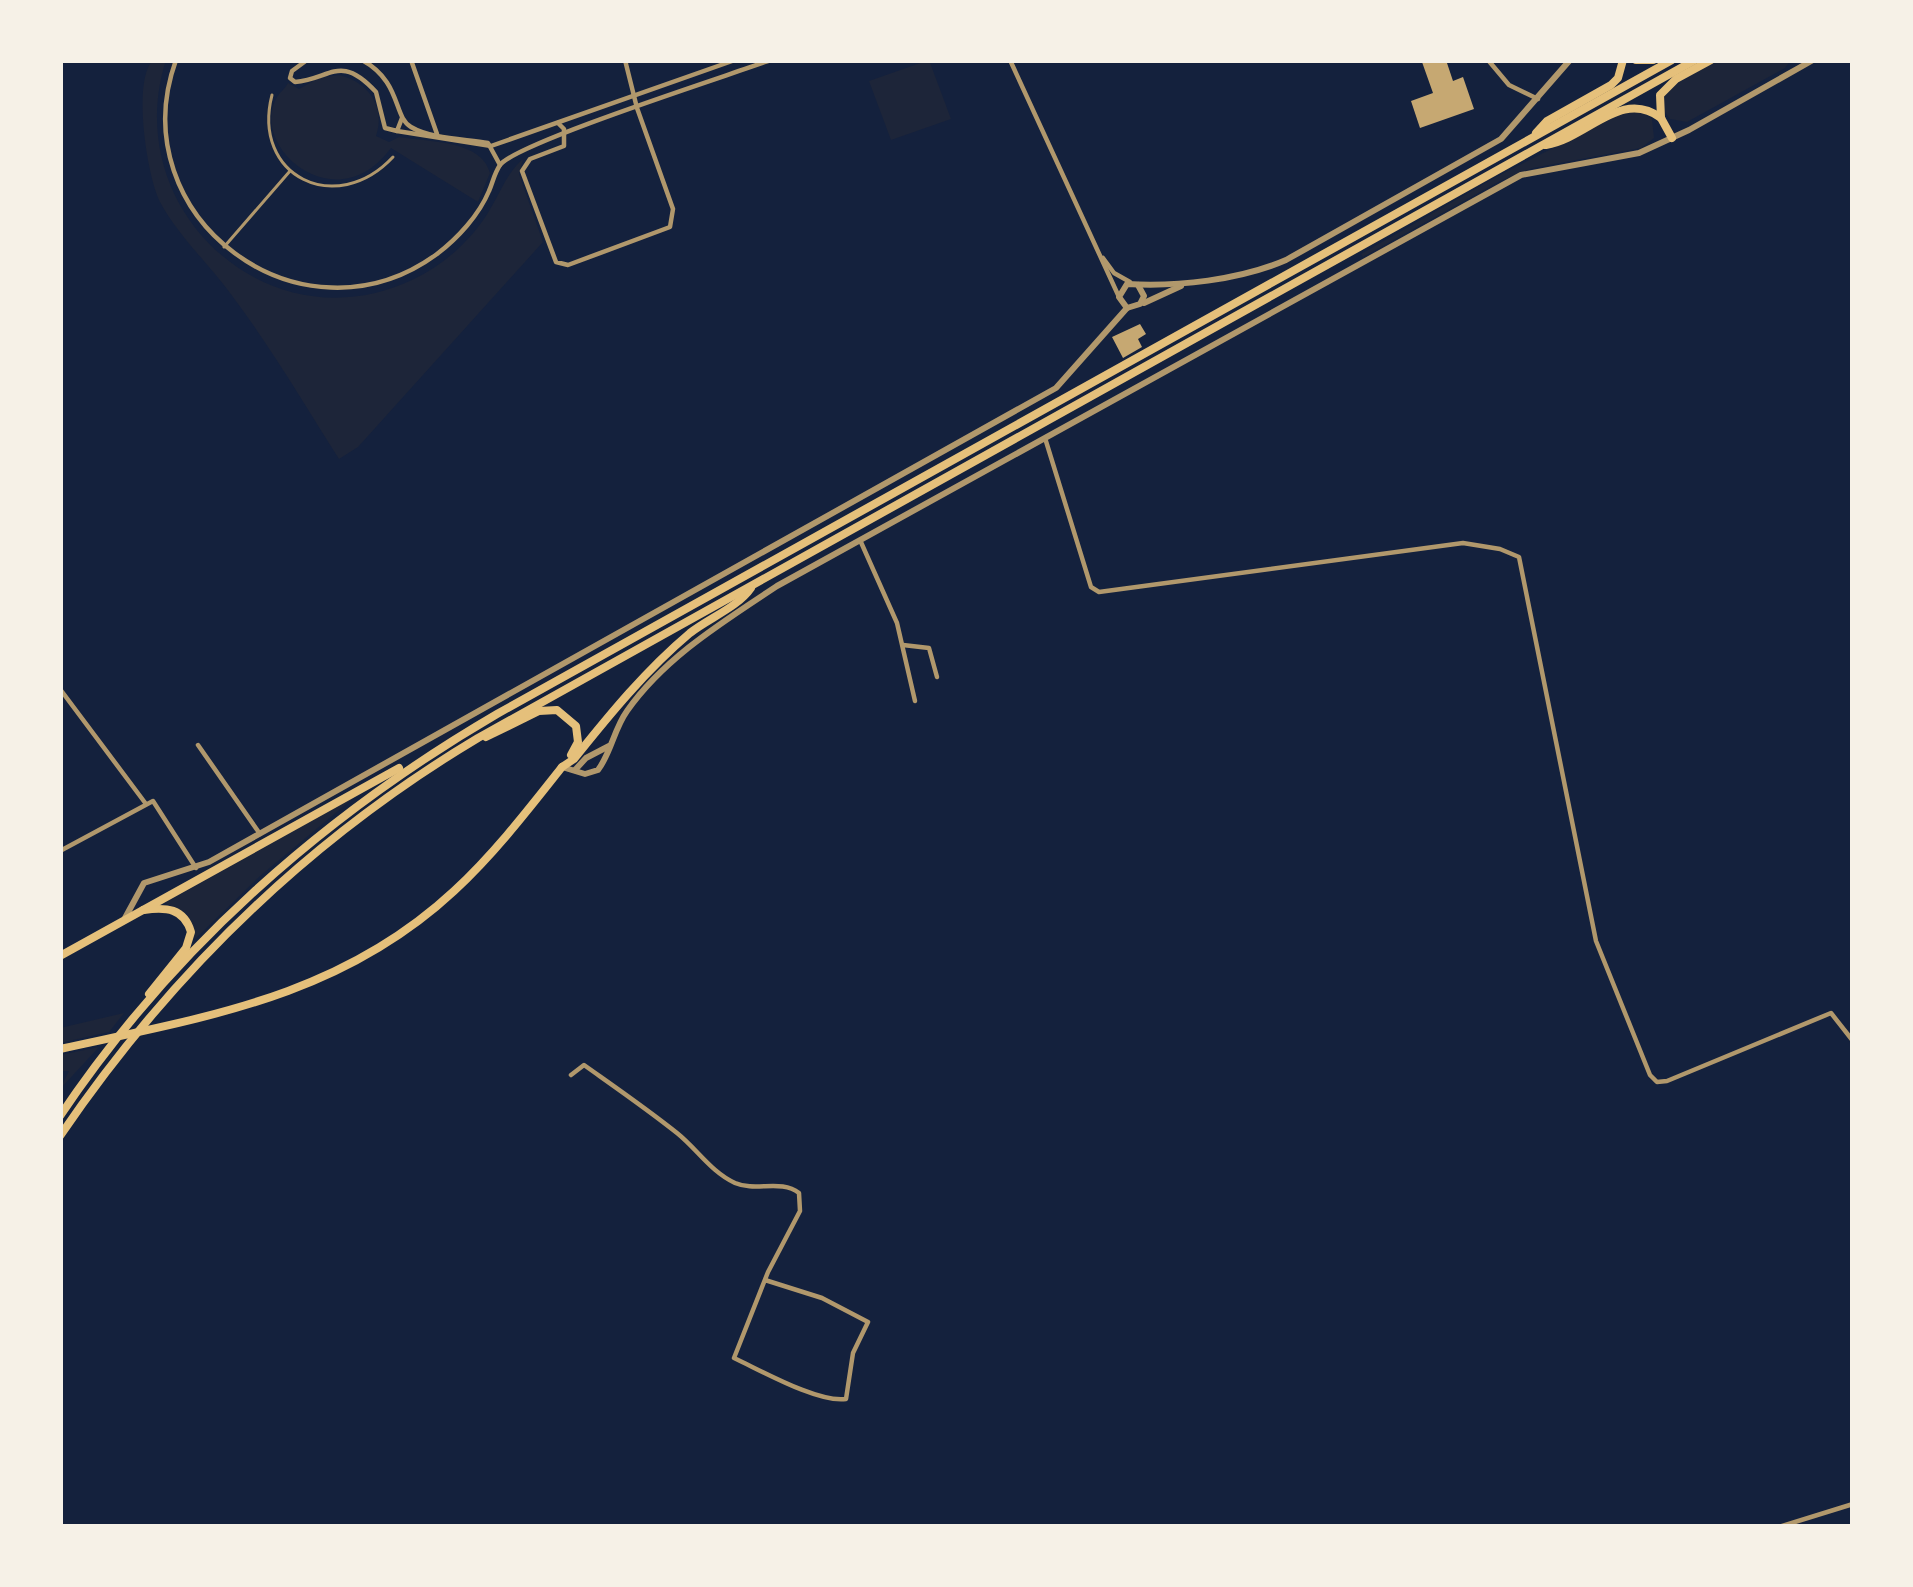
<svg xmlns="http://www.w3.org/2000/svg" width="1913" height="1587" viewBox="0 0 1913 1587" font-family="Lato,sans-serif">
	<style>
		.green { fill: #1d2539 }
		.building { fill: #c6a872 }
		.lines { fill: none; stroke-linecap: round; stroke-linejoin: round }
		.service { stroke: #b1986c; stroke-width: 3 }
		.minor { stroke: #b1986c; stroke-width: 4.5 }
		.tertiary { stroke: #b1986c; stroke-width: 6 }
		.primary { stroke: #e5c07b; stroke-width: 8 }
		.trunk { stroke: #e5c07b; stroke-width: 8 }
	</style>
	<rect width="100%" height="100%" fill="#14213d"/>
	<g class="green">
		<path d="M 153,60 L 166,60 C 118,210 270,349 414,279 C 447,263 476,236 493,204 C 503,187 508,172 523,159 L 519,174 L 543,242 L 358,447 L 339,459 C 305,405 272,349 233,297 C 211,266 178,236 160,202 C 147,177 132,80 153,60 Z"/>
		<path d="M 929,60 L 951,119 L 891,140 L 869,81 Z"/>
		<path d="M 1719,60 L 1791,60 L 1785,68 L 1687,122 L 1670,119 L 1662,108 L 1662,97 L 1671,87 Z"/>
		<path d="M 339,75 C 368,82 386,106 376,136 L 389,142 L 399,137 C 428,142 482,140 490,173 L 478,202 L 391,148 C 336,223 248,147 277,97 C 280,92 285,89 288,83 L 299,89 L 319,78 Z"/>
		<path d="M 1638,109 L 1652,119 L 1654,138 L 1641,148 L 1533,168 L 1500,181 L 1363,257 L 1361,254 L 1496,177 L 1626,111 Z"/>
		<path d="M 356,796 L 260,876 L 195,939 L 187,914 L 165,903 Z"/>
		<path d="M 124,1013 L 109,1032 L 60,1043 L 60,1028 Z"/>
		<path d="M 99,1047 L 60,1089 L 69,1071 L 60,1071 L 60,1055 Z"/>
	</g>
	<g class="building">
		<path d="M 1428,60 L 1446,60 L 1453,81 L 1463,77 L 1474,109 L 1420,128 L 1411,101 L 1433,93 L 1422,62 Z"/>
		<path d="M 1140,324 L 1146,334 L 1138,339 L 1142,347 L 1123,358 L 1112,337 Z"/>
	</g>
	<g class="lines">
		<g class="service">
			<path d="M 272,95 C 251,176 336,218 393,157"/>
			<path d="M 224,247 L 290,171"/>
		</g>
		<g class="minor">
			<path d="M 176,60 C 119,217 302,353 437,254 C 458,238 479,215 489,191 C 493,182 494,174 500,165 L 488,143 C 465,139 431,139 411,127 C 393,117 402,82 362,60"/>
			<path d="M 307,60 L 292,71 L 290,78 L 295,82 C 331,79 340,53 376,92 L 385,128 L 397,131 L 402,118"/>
			<path d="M 411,60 L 437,134"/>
			<path d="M 1010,60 L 1119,297"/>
			<path d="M 1488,60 L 1509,85 L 1538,99"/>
			<path d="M 558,123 L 564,129 L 564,146 L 530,159 L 522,171 L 556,262 L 568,265 L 670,227 L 673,209 L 637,108 L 625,60"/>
			<path d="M 397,131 L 491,146 L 735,60"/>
			<path d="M 500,165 C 516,143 730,75 771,60"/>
			<path d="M 1103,258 L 1114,273 L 1130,282"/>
			<path d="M 1045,438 L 1091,587 L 1099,592 L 1463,543 L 1500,549 L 1519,557 L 1596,941 L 1650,1075 L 1657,1082 L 1667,1081 L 1831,1013 L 1853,1041"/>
			<path d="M 860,540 L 897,623 L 915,701"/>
			<path d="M 903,645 L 929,648 L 937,677"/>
			<path d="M 60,689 L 146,804"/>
			<path d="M 198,745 L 260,834"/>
			<path d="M 60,851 L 153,801 L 196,868"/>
			<path d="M 571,1075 L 584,1065 C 615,1087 647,1109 677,1133 C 697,1149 711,1172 735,1183 C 756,1192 781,1179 799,1193 L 800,1211 L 768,1272 L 734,1358 C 762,1371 818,1403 846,1399 L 853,1353 L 868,1322 L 822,1298 L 765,1280"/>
			<path d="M 1779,1527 L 1853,1504"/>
		</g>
		<g class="tertiary">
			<path d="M 1144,303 L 1181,286"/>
			<path d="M 1127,308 L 1119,297 L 1127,284 C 1177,287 1240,280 1286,260 L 1501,139 L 1570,60"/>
			<path d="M 562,767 L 585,774 L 598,770 C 611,753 614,729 627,711 C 665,657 723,622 777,586 L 1521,175 L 1639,153 L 1689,130 L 1813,60"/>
			<path d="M 575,770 L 586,758 L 609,746"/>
			<path d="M 125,918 L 144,883 L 209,862 L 1056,388 L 1127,308 L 1140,304 L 1144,296 L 1138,285"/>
		</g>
		<g class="primary">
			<path d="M 60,956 L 143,910"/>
			<path d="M 60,1049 C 205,1017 340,997 454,891 C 494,854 528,810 562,767"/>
		</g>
		<g class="trunk">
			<path d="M 1636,60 L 1653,60"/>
			<path d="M 1536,133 L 1547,121 L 1611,85 L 1618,78 L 1623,60"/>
			<path d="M 1672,138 L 1661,118 L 1660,95 L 1676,79 L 1711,60"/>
			<path d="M 1546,145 C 1588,138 1621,88 1661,118"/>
			<path d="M 486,737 L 539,711 L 557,710 L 576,726 L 578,742 L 571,755"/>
			<path d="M 562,767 L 574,759 C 610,714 646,670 690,633 C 709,618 738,607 751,588"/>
			<path d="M 143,910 L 399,768"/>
			<path d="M 144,910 C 166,907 184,908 191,932 L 186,948 L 149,994"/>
			<path d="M 60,1116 C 172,949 324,815 497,714 L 1672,60"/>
			<path d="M 60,1136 C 171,973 309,839 478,738 L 1695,60"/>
		</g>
	</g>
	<rect width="1913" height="1587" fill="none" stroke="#f6f1e7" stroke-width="126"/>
</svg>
